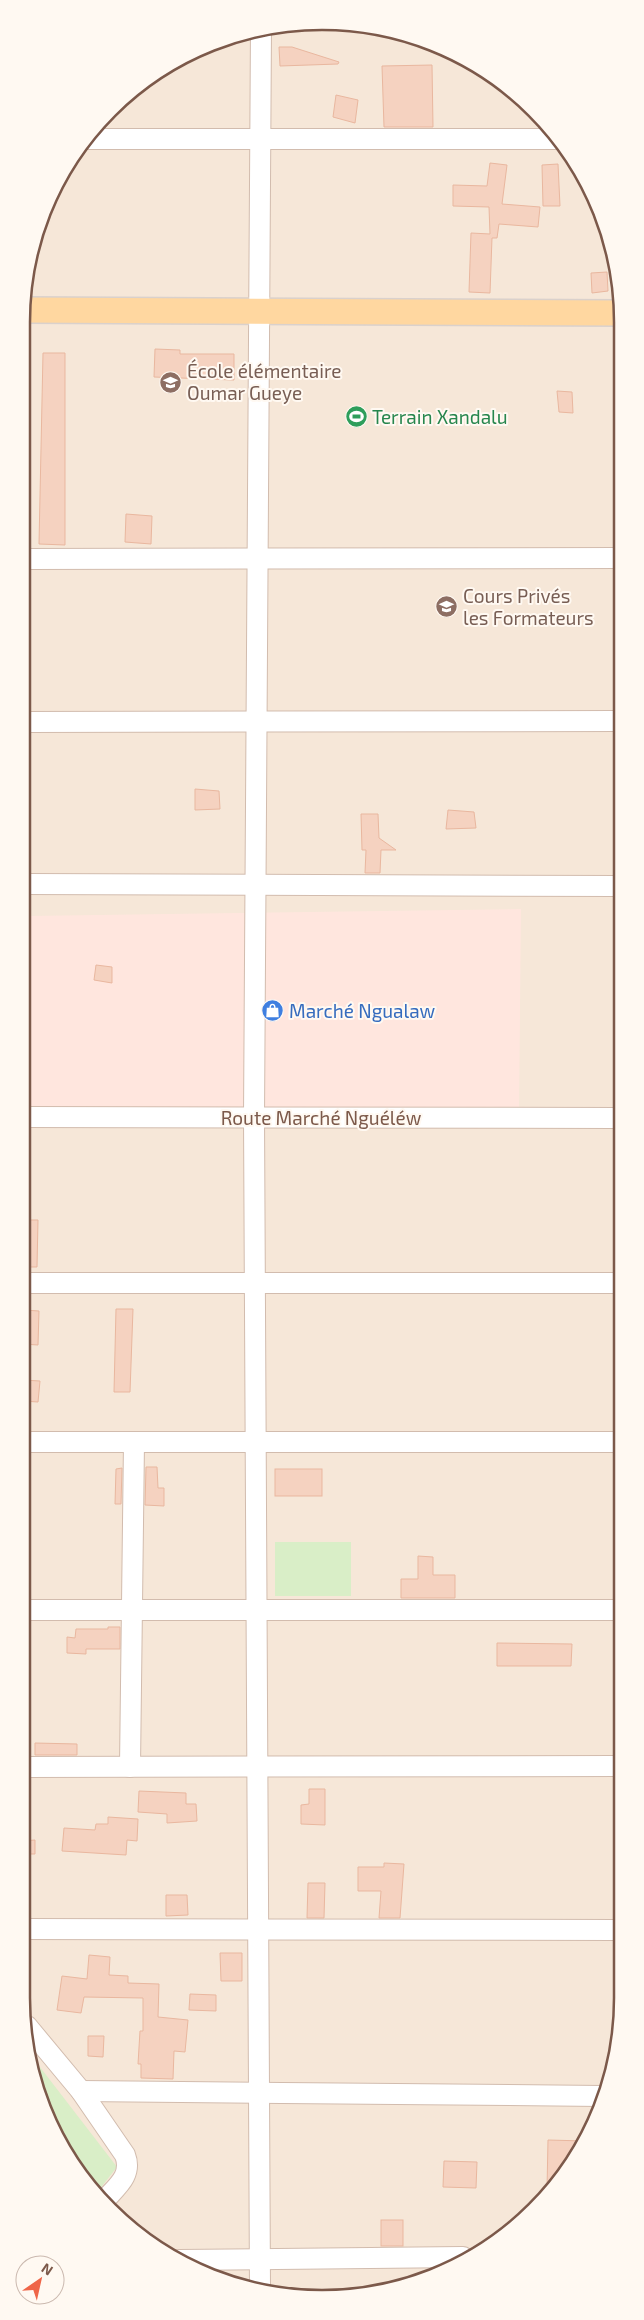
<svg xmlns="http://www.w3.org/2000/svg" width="644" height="2320" viewBox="0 0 644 2320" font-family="'Exo 2',sans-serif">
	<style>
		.residential { fill: #f6e7d8 }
		.commercial { fill: #ffe6de }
		.green { fill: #d9eec7 }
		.building { fill: #f5d2c0; stroke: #e9b79f }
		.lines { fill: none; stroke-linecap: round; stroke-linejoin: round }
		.minor-casing { stroke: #d2bcae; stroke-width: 22 }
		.major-casing { stroke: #dad1cc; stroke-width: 28 }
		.minor { stroke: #fff; stroke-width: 20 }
		.major { stroke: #ffd7a0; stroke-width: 25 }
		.labels { text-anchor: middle; stroke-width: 4; stroke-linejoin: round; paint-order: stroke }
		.education-label { font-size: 19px; fill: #785e54; stroke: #fff9f2; text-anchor: start }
		.leisure-label { font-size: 19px; fill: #27864d; stroke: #fff9f2; text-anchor: start }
		.shop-label { font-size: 19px; fill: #366cbe; stroke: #fff9f2; text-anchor: start }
		.street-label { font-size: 19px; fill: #7c594a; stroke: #fff9f2 }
		.rim { fill: none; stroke: #7c594a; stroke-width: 2.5 }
	</style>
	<rect width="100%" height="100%" fill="#fef5ea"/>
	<path class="residential" d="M 263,27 L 380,27 L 472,61 L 548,123 L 592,189 L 620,283 L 617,2056 L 582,2149 L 505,2237 L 400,2288 L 302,2298 L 189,2268 L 96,2197 L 44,2113 L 21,1998 L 27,264 L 72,155 L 155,72 Z"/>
	<path class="commercial" d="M 521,909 L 519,1110 L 24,1106 L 28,916 Z"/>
	<g class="green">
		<rect x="275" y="1542" width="76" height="54"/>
		<path d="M 33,2058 L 117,2167 L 95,2195 L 44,2113 Z"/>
	</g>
	<g class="building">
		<path d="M 279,47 L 292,47 L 339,62 L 338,64 L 280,66 Z"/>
		<path d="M 432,65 L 433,127 L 384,127 L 382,66 Z"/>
		<path d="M 336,95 L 358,100 L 355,123 L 333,117 Z"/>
		<path d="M 490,163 L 507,165 L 502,204 L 540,207 L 538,227 L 499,224 L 497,238 L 492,238 L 490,293 L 469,292 L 471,233 L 490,234 L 489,207 L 453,206 L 453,185 L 487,186 Z"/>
		<path d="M 558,164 L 560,206 L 543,206 L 542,165 Z"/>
		<path d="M 607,272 L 608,291 L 592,293 L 591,273 Z"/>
		<path d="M 155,349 L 180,350 L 180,354 L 234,354 L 234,380 L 154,377 Z"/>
		<path d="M 43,353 L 65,353 L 65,545 L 39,544 Z"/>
		<path d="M 557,391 L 572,392 L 573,413 L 559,412 Z"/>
		<path d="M 126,514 L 152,516 L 151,544 L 125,542 Z"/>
		<path d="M 195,789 L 219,791 L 220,809 L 195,810 Z"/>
		<path d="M 448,810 L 474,812 L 476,828 L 446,829 Z"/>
		<path d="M 361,814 L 378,814 L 379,838 L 396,850 L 381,850 L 380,873 L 365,873 L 366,850 L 362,850 Z"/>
		<path d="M 96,965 L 112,967 L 112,983 L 94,980 Z"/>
		<path d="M 24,1220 L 38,1220 L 37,1267 L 24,1267 Z"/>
		<path d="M 116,1309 L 133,1309 L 130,1392 L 114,1392 Z"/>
		<path d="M 24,1310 L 39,1311 L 38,1345 L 23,1344 Z"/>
		<path d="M 23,1380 L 40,1381 L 38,1402 L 23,1401 Z"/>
		<path d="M 146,1467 L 157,1467 L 158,1488 L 164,1488 L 164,1506 L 145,1505 Z"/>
		<path d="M 122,1468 L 121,1504 L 115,1504 L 116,1469 Z"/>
		<rect x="275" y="1469" width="47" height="27"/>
		<path d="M 418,1556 L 433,1557 L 433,1575 L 455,1575 L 455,1598 L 401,1598 L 401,1579 L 418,1579 Z"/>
		<path d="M 108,1627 L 120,1627 L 120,1649 L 86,1649 L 86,1654 L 67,1653 L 67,1637 L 75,1638 L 76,1629 L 108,1629 Z"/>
		<path d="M 497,1643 L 572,1644 L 571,1666 L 497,1666 Z"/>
		<path d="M 35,1743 L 77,1744 L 77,1755 L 35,1755 Z"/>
		<path d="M 309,1789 L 325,1789 L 325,1825 L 301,1824 L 301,1805 L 309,1804 Z"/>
		<path d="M 139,1791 L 186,1793 L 186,1804 L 196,1804 L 197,1821 L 167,1823 L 167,1814 L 138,1812 Z"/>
		<path d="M 108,1817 L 138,1819 L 137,1841 L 127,1840 L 126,1855 L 62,1851 L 64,1828 L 95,1830 L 96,1824 L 108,1824 Z"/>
		<path d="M 35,1840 L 35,1854 L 22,1854 L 22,1841 Z"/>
		<path d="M 384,1863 L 404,1864 L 400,1918 L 379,1918 L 381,1891 L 358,1891 L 358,1867 L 384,1867 Z"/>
		<path d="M 308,1883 L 325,1883 L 324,1918 L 307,1918 Z"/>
		<path d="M 166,1895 L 187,1895 L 188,1915 L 166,1916 Z"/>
		<path d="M 220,1953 L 242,1953 L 242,1981 L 221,1981 Z"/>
		<path d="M 89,1955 L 110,1957 L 109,1975 L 128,1976 L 128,1983 L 159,1984 L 158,2017 L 188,2020 L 185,2052 L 174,2051 L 173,2079 L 141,2078 L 141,2064 L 138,2064 L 140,2031 L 143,2031 L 143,1998 L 84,1997 L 81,2013 L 57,2010 L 62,1976 L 87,1979 Z"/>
		<path d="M 190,1994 L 216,1995 L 216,2011 L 189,2010 Z"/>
		<path d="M 88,2036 L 104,2036 L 103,2057 L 88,2056 Z"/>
		<path d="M 548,2140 L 585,2141 L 582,2149 L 547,2189 Z"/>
		<path d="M 444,2161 L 477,2162 L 476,2188 L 443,2187 Z"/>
		<rect x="381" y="2220" width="22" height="26"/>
	</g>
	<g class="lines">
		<defs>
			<g id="minor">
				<path d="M 88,139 L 558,139"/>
				<path d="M 26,559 L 620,558"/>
				<path d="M 25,722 L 619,721"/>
				<path d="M 25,884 L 619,886"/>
				<path d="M 24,1117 L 619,1118"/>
				<path d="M 24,1283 L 618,1283"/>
				<path d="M 23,1442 L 618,1442"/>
				<path d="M 23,1610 L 618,1610"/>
				<path d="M 22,1767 L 618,1766"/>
				<path d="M 130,1767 L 134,1442"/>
				<path d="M 21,1929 L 617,1930"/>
				<path d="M 27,2026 L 81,2091 L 125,2155 C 133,2176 116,2187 103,2202"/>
				<path d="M 81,2091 L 602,2096"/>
				<path d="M 179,2260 L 463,2257"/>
				<path d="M 260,2287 L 254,1117 L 261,28"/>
			</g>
			<path id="major" d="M 27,310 L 620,313"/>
		</defs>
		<use href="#minor" class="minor-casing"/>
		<use href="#major" class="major-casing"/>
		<use href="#minor" class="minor"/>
		<use href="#major" class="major"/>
	</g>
	<defs>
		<symbol id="school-disc" viewBox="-11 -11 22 22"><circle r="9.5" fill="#8d6e63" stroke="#fff9f2"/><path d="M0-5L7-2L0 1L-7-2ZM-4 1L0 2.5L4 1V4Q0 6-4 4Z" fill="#fff"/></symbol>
		<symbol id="stadium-disc" viewBox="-11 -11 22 22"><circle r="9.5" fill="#2e9e5b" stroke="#fff9f2"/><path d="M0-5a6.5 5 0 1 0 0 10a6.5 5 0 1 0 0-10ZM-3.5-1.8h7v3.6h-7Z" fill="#fff"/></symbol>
		<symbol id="shop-disc" viewBox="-11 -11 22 22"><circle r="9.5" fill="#3f7fe0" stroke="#fff9f2"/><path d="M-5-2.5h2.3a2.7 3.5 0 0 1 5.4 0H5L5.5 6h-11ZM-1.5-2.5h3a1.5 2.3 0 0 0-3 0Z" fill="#fff"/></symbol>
	</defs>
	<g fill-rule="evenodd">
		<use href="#school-disc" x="158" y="370" width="25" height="25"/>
		<use href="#stadium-disc" x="344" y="404" width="25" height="25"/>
		<use href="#school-disc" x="434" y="594" width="25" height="25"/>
		<use href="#shop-disc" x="260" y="998" width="25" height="25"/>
	</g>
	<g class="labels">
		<g class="education-label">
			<text x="187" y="378">École élémentaire<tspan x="187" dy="22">Oumar Gueye</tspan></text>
			<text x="463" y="603">Cours Privés<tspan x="463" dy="22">les Formateurs</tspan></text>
		</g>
		<g class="leisure-label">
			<text x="372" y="424">Terrain Xandalu</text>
		</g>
		<g class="shop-label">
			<text x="289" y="1018">Marché Ngualaw</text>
		</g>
		<g class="street-label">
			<text x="321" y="1125">Route Marché Nguéléw</text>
		</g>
	</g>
	<path d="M0 0H644V2320H0ZM322 30H322A292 292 0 0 1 614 322V1998A292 292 0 0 1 322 2290H322A292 292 0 0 1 30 1998V322A292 292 0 0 1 322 30Z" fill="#fff9f2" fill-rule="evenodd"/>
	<path class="rim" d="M322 30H322A292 292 0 0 1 614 322V1998A292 292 0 0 1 322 2290H322A292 292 0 0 1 30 1998V322A292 292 0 0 1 322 30Z"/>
	<g transform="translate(40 2280) rotate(34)"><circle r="24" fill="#fff9f2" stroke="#cbb9af"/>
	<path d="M0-4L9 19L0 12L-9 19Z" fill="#ef6548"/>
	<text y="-8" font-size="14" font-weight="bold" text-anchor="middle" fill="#7c594a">N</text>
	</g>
</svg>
